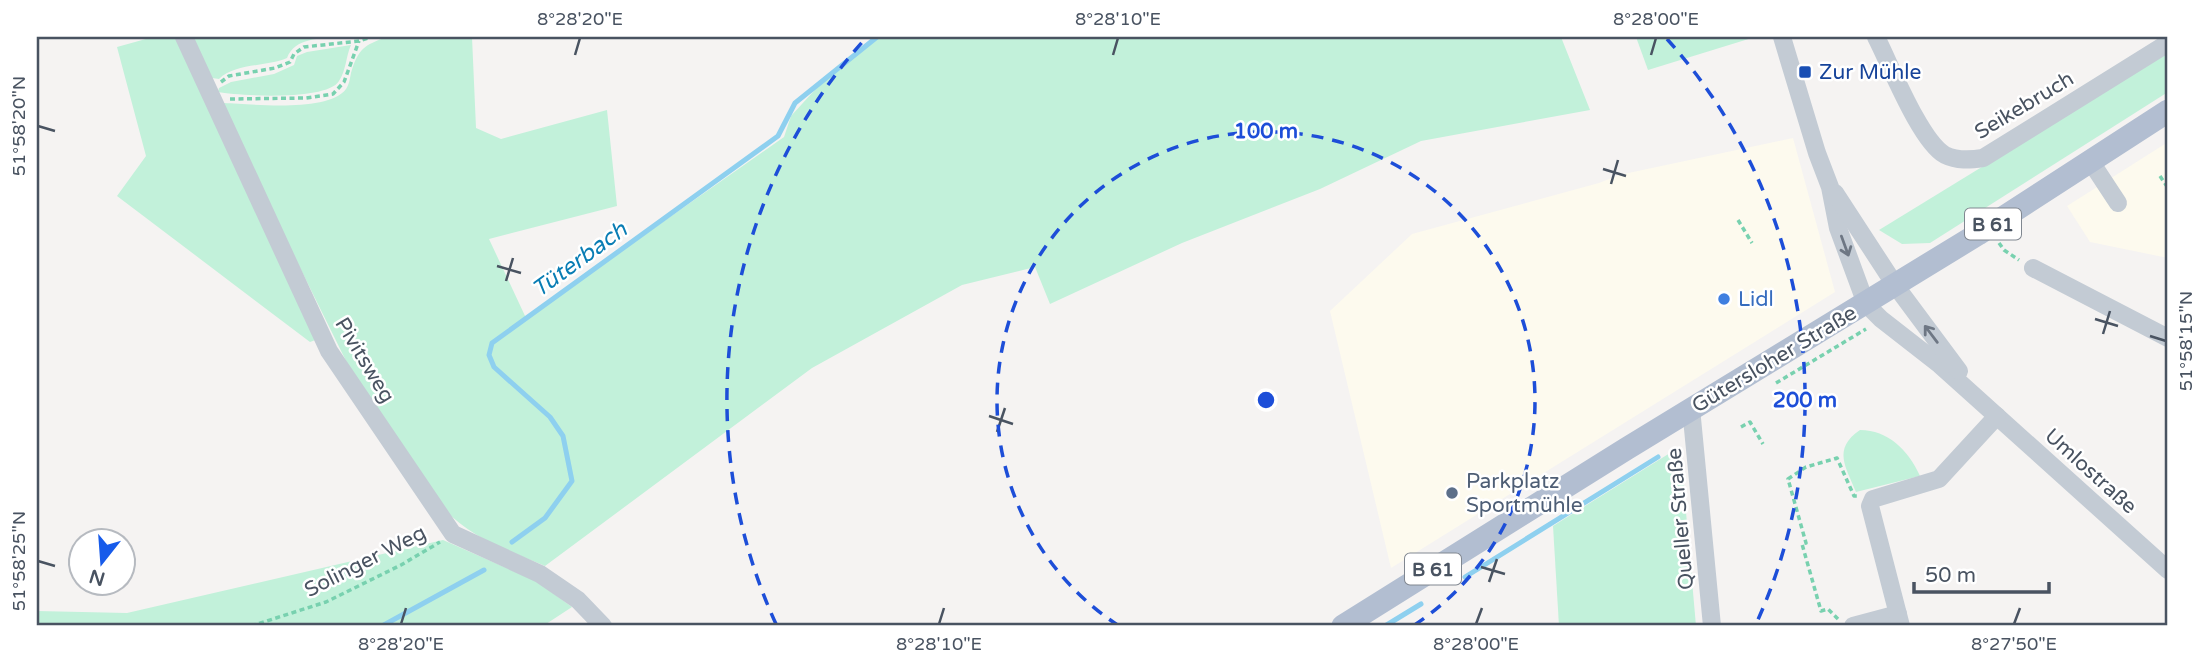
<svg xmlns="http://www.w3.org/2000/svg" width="2205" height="663" viewBox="0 0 2205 663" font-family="'Varela Round',sans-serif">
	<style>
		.commercial { fill: #fdfaee }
		.green { fill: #c2f1da }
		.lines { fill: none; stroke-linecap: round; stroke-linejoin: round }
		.stream { stroke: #8ed0ef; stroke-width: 5 }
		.path { stroke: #78d1af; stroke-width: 3.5; stroke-dasharray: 5 3.5; stroke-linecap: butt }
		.minor { stroke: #c3cbd4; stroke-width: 18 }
		.major { stroke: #b2bed1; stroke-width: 23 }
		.oneway { stroke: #6e7784 }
		.ticks { fill: none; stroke: #495361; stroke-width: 2.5 }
		.ring { fill: none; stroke: #1d4ed8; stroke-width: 3.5; stroke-dasharray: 12 9 }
		.transit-dot { fill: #1a4fb4; stroke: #fff; stroke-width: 2.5 }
		.shop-dot { fill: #3f7fe0; stroke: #fff; stroke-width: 2.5 }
		.service-dot { fill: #5c6f8a; stroke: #fff; stroke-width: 2.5 }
		.labels { text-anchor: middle; stroke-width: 5; stroke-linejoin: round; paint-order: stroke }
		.shield { fill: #fff; stroke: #808790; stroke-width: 2 }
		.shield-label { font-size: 19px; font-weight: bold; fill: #495361 }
		.transit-label { font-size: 21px; fill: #164399; stroke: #fff; text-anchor: start }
		.street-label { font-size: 21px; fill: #495361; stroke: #fff }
		.shop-label { font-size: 21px; fill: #366cbe; stroke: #fff; text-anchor: start }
		.service-label { font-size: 21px; fill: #4e5e75; stroke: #fff; text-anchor: start }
		.water-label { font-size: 23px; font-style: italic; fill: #097db4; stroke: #fff }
		.centre { fill: #1d4ed8; stroke: #fff; stroke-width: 3.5 }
		.ring-label { font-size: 21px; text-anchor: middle; font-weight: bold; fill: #1d4ed8; stroke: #fff; stroke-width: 5; stroke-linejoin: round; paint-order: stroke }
		.neatline { fill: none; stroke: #495361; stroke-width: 2.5 }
		.ticks-label { font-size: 18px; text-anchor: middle; fill: #495361 }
	</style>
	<rect width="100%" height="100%" fill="#f5f3f2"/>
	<g class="commercial">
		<path d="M 1793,138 L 1835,292 L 1391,568 L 1330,311 L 1412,234 L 1599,183 L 1619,175 Z"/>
		<path d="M 2168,142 L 2168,258 L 2090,242 L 2067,206 Z"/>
	</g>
	<g class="green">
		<path d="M 153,37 L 175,37 L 318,339 L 310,342 L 117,196 L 146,156 L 117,47 Z"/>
		<path d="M 192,37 L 339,37 C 320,39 295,37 287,58 C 266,67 235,63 219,79 L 212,78 Z"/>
		<path d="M 387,37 L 472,37 L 476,128 L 501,139 L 607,110 L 617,206 L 489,239 L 526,318 L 784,137 L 791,116 L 823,81 L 875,37 L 1561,37 L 1590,110 L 1421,141 L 1320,189 L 1182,243 L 1050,304 L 1035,267 L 962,285 L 812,368 L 545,566 C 508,550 473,539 445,510 L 353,375 L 221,108 L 224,103 C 252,104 328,113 346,89 C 349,85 350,78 351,73 C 358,49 364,45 387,37 Z"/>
		<path d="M 1636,37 L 1755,37 L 1648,70 Z"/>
		<path d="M 351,45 C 346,56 346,71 339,81 C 327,101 240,96 218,92 L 219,88 L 231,82 L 274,74 L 294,65 L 297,56 L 307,52 Z"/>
		<path d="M 2168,53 L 2168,92 L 1930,243 L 1902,244 L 1879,230 Z"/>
		<path d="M 1860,430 C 1888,430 1908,450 1920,476 L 1856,492 C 1846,467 1832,449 1860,430 Z"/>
		<path d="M 1670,453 L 1681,455 L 1696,626 L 1559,626 L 1553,526 Z"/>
		<path d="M 443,540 L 536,581 L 572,607 L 543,626 L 37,626 L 37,611 L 127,613 Z"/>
	</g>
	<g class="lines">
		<g class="stream">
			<path d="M 512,542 L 545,518 L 572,481 L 563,436 L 550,417 L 494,367 L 489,355 L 492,343 L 778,136 L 795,103 L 877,37"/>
			<path d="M 1465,577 L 1658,457"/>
			<path d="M 382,626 L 484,570"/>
			<path d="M 1385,626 L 1421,604"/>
		</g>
		<g class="path">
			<path d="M 221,82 L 229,76 L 275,68 L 290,62 L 294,54 L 304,47 L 359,41 L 372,37"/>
			<path d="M 230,99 L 306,98 L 333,94 L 344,82 L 359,41"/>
			<path d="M 2160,176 L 2168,188"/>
			<path d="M 1738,220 L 1752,243"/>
			<path d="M 1999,243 L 2004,250 L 2019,260"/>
			<path d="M 1776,383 L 1866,329"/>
			<path d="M 1741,427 L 1750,422 L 1763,444"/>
			<path d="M 1838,619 L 1828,609 L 1821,611 L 1802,544 L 1806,543 L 1788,479 L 1806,467 L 1837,458 L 1854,496 L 1857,496"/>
			<path d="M 251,626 L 326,602 L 401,565 L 440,542"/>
		</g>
		<g class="minor">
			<path d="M 184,37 L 329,351 L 453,534 L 540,574 L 578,600 L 603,626"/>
			<path d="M 1782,37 L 1817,153 L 1830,187 L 1838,228 L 1866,304 L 1881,319 L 1940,365 L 2168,570"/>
			<path d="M 1876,37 C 1890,64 1920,141 1945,155 C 1957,161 1970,160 1983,158 L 2168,43"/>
			<path d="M 2091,162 L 2118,203"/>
			<path d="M 1835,193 L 1895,285 L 1959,371"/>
			<path d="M 2033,268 L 2168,338"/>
			<path d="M 1691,408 L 1712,626"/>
			<path d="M 1853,626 L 1898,614"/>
			<path d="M 1901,626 L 1870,506 L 1873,499 L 1939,479 L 1997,416"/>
		</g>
		<path class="major" d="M 1343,626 L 1626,449 L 1978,234 L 2168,111"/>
	</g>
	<defs><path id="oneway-shaft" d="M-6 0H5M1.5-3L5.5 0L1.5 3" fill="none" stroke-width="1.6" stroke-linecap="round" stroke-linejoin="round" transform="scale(1.75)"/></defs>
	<g class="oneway">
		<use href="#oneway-shaft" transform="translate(1845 246) rotate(70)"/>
		<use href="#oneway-shaft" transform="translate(1931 334) rotate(-127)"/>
	</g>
	<path class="ticks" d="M 575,55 L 580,38M 1113,55 L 1118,38M 1651,55 L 1656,38M 38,126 L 55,131M 1603,169 L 1626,176M 1611,184 L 1618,160M 497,266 L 521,273M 506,281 L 513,258M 2095,319 L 2118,326M 2103,334 L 2110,311M 2150,336 L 2166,341M 989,416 L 1013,424M 997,432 L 1005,408M 38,561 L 55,566M 1481,567 L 1505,574M 1489,582 L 1497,559M 401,624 L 406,608M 939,624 L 944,608M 1476,624 L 1482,608M 2014,624 L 2020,608"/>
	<g class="ring">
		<path d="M1119 626A269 269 0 1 1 1413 626"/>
		<path d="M776 624A539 539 0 0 1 865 39M1667 39A539 539 0 0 1 1756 624"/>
	</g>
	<rect class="transit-dot" x="1798" y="65" width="14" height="14" rx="3.5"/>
	<circle class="shop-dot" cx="1724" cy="299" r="7"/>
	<circle class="service-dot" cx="1452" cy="493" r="7"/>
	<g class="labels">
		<g class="shield">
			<rect x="1965" y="208.5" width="56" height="31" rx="5"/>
			<rect x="1405" y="553.5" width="56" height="31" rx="5"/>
		</g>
		<g class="shield-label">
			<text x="1993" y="231">B 61</text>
			<text x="1433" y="576">B 61</text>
		</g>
		<g class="transit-label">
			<text x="1819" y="79">Zur Mühle</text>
		</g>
		<g class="street-label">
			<text transform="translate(2024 105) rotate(-31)" y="7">Seikebruch</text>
			<text transform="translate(1774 359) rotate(-31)" y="7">Gütersloher Straße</text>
			<text transform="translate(365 360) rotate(59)" y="7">Pivitsweg</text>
			<text transform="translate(2091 471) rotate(42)" y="7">Umlostraße</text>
			<text transform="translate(1680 519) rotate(-95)" y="7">Queller Straße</text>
			<text transform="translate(365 561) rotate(-27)" y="7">Solinger Weg</text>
		</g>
		<g class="shop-label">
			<text x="1738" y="306">Lidl</text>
		</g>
		<g class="service-label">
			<text x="1466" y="488">Parkplatz<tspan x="1466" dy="24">Sportmühle</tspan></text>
		</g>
		<g class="water-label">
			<text transform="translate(579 259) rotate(-36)" y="8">Tüterbach</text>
		</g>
	</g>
	<circle cx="1266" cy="400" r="10" class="centre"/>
	<g class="ring-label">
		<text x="1266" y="138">100 m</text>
		<text x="1805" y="407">200 m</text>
	</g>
	<rect width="2205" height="663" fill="none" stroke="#ffffff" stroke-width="77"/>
	<g transform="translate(102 562) rotate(197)"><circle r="33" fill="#ffffff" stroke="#b6bac0" stroke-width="2"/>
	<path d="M0-5L12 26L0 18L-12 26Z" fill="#175bea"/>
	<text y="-10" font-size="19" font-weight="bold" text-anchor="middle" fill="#495361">N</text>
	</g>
	<path d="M1914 582v10h135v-10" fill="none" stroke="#495361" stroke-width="3.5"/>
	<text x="1925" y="582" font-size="21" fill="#495361" stroke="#ffffff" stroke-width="5" paint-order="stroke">50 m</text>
	<rect x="38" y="38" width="2128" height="586" class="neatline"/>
	<g class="ticks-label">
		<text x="580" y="25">8°28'20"E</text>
		<text x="1118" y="25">8°28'10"E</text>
		<text x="1656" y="25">8°28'00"E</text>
		<text transform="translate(19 126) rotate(-90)" y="6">51°58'20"N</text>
		<text transform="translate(2186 341) rotate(-90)" y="6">51°58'15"N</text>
		<text transform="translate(19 561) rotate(-90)" y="6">51°58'25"N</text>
		<text x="401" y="650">8°28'20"E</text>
		<text x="939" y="650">8°28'10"E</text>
		<text x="1476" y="650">8°28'00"E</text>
		<text x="2014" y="650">8°27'50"E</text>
	</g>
</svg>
